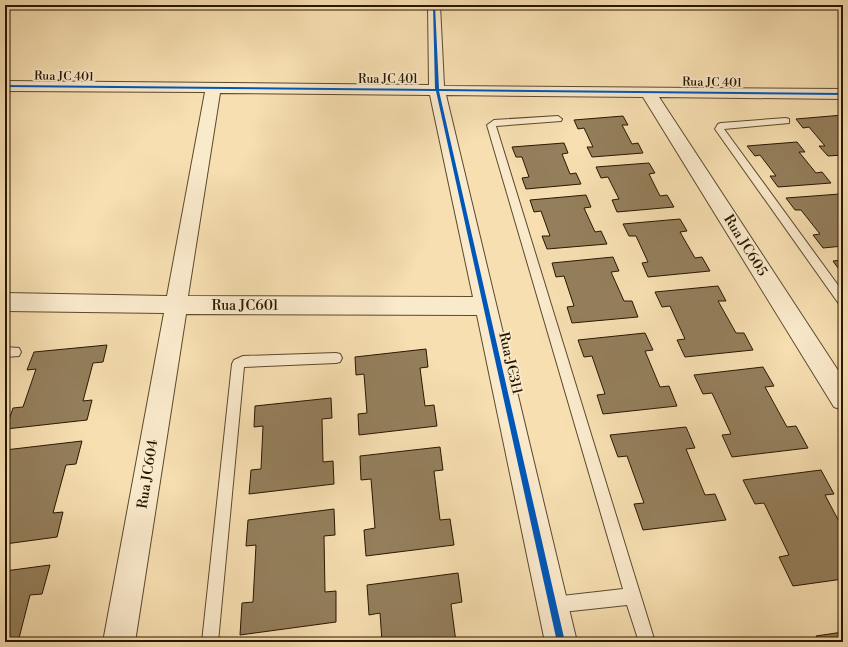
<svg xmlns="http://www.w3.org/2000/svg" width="848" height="647" viewBox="0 0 848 647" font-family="'Libre Bodoni',serif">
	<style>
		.building { fill: #947f5c; stroke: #281700 }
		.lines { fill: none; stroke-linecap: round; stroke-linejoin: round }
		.lane-casing { stroke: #5c492c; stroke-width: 2 }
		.street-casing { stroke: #5c492c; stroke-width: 2 }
		.lane { fill: #faeacc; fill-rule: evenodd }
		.street { fill: #faeacc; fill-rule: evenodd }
		.cycleway-casing { stroke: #faeacc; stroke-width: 3 }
		.cycleway { fill: #0057b8; fill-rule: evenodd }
		.labels { text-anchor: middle; stroke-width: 3.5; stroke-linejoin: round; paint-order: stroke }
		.far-street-label { font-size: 12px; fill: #281700; stroke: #faeacc }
		.street-label { font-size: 14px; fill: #281700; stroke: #faeacc }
	</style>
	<rect width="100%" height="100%" fill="#f7dfb1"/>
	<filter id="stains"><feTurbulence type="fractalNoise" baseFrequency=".005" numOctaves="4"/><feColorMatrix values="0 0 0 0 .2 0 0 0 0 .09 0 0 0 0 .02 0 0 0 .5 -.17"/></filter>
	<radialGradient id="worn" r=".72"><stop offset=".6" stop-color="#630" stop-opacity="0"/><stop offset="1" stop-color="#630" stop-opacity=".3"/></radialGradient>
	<g class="building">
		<path d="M 843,115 L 843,155 L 828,156 L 819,146 L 825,146 L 809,127 L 803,128 L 796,119 Z"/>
		<path d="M 623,116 L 628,125 L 622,125 L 632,144 L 638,143 L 643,153 L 592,157 L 587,147 L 593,147 L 584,128 L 578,129 L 574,120 Z"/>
		<path d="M 797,142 L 805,152 L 799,152 L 816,173 L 822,172 L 831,183 L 778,187 L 770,176 L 776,176 L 760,155 L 755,156 L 747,146 Z"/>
		<path d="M 564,143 L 568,153 L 562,154 L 570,174 L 576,173 L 581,184 L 526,189 L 522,178 L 529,177 L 522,157 L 516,157 L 512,147 Z"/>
		<path d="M 649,163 L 655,173 L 649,174 L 660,196 L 667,195 L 674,207 L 617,212 L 612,200 L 619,199 L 608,177 L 601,178 L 596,167 Z"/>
		<path d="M 840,194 L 843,198 L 843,246 L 823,248 L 813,235 L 820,234 L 801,210 L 795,210 L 786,198 Z"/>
		<path d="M 586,195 L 591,207 L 584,208 L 595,232 L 601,231 L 607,244 L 547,249 L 542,236 L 550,236 L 541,211 L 534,212 L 530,200 Z"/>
		<path d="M 680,219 L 687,231 L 680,232 L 695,258 L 702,257 L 710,271 L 648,277 L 642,263 L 648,262 L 636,236 L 629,236 L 623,224 Z"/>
		<path d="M 613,257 L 619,271 L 611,272 L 624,301 L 632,301 L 638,317 L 572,323 L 567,307 L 574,306 L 564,276 L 556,277 L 552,263 Z"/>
		<path d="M 843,260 L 843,275 L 833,261 Z"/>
		<path d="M 718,286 L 726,301 L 718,301 L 736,333 L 744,333 L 753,350 L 685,357 L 677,340 L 685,339 L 670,306 L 662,307 L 655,292 Z"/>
		<path d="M 645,333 L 653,350 L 645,351 L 660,387 L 669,386 L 677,406 L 603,414 L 597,395 L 605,394 L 592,356 L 584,357 L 578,340 Z"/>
		<path d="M 107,345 L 103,362 L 93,363 L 83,401 L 92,400 L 87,420 L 6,429 L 13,408 L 23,407 L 36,369 L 27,370 L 34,352 Z"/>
		<path d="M 426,349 L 428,367 L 420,368 L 425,406 L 434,405 L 437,426 L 359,435 L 358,414 L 367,413 L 364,374 L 356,375 L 355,357 Z"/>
		<path d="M 763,367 L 774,386 L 765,387 L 787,427 L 796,426 L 808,448 L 732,457 L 722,435 L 731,434 L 712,393 L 703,394 L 694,375 Z"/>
		<path d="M 331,398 L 332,418 L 322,419 L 323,462 L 333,461 L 334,484 L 249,494 L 251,470 L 261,469 L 263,426 L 254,427 L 255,406 Z"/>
		<path d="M 686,427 L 695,448 L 686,449 L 705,495 L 715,494 L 726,520 L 643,530 L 634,504 L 644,503 L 627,456 L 618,457 L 610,435 Z"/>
		<path d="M 82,441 L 76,464 L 66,465 L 53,513 L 63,512 L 57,537 L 5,544 L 5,450 Z"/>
		<path d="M 440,447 L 443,470 L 434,471 L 440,520 L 450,519 L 454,545 L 366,556 L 364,530 L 375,528 L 371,479 L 361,480 L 360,456 Z"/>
		<path d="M 821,470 L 834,494 L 825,495 L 843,529 L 843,579 L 793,586 L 779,557 L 789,555 L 764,503 L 755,504 L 743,480 Z"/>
		<path d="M 334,509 L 335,535 L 324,536 L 325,592 L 336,591 L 336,622 L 240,635 L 242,603 L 253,602 L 256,545 L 246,546 L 248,520 Z"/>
		<path d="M 50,565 L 42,594 L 30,595 L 18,642 L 5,642 L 5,571 Z"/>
		<path d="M 458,573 L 462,602 L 451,604 L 456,642 L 382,642 L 380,613 L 369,615 L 367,585 Z"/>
		<path d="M 843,632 L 843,642 L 819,642 L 816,636 Z"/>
	</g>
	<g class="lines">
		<defs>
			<g id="lane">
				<path d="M 558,116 L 562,119 L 561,121 L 496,126 L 655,642 L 639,642 L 627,605 L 553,613 L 547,611 L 545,605 L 547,599 L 553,597 L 623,589 L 487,125 L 494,120 Z"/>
				<path d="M 786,118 L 789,119 L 789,123 L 724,129 L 843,292 L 843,306 L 839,304 L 715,129 L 718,124 L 721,123 Z"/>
				<path d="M 5,347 L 19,348 L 21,352 L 19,356 L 5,357 Z"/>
				<path d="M 336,353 L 340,354 L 342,358 L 340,362 L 336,363 L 244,367 L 218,642 L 202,642 L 232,364 L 234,360 L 243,356 Z"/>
			</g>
			<path id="street" d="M 428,5 L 440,5 L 444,86 L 843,89 L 843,99 L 659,97 L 843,378 L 843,410 L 834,407 L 643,97 L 446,95 L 577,642 L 545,642 L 477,315 L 186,314 L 135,642 L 103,642 L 164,313 L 5,311 L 5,293 L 167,296 L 205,92 L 5,91 L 5,81 L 429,85 ZM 220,93 L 430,95 L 473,297 L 188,296 Z"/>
		</defs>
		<use href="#lane" class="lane-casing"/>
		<use href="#street" class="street-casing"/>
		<use href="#lane" class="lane"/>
		<use href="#street" class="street"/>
		<defs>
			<path id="cycleway" d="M 433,5 L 435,5 L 439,89 L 843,93 L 843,95 L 439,91 L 565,642 L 557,642 L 436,91 L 5,87 L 5,85 L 435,89 Z"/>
		</defs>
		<use href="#cycleway" class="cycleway-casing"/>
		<use href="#cycleway" class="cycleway"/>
	</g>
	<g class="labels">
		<g class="far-street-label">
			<text transform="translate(64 76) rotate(1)" y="4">Rua JC 401</text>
			<text x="388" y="83">Rua JC 401</text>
			<text transform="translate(712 82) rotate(1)" y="4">Rua JC 401</text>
		</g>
		<g class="street-label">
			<text transform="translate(746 245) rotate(58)" y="5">Rua JC605</text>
			<text x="245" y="310">Rua JC601</text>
			<text transform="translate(511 363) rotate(77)" y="5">Rua JC311</text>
			<text transform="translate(147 474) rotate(-81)" y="5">Rua JC604</text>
		</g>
	</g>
	<rect width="848" height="647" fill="none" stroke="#f7dfb1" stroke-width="20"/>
	<rect x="6" y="6" width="836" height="635" fill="none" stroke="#281700" stroke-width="2"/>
	<rect x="10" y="10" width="828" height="627" fill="none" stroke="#281700"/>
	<rect width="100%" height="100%" filter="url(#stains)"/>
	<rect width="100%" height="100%" fill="url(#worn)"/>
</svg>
